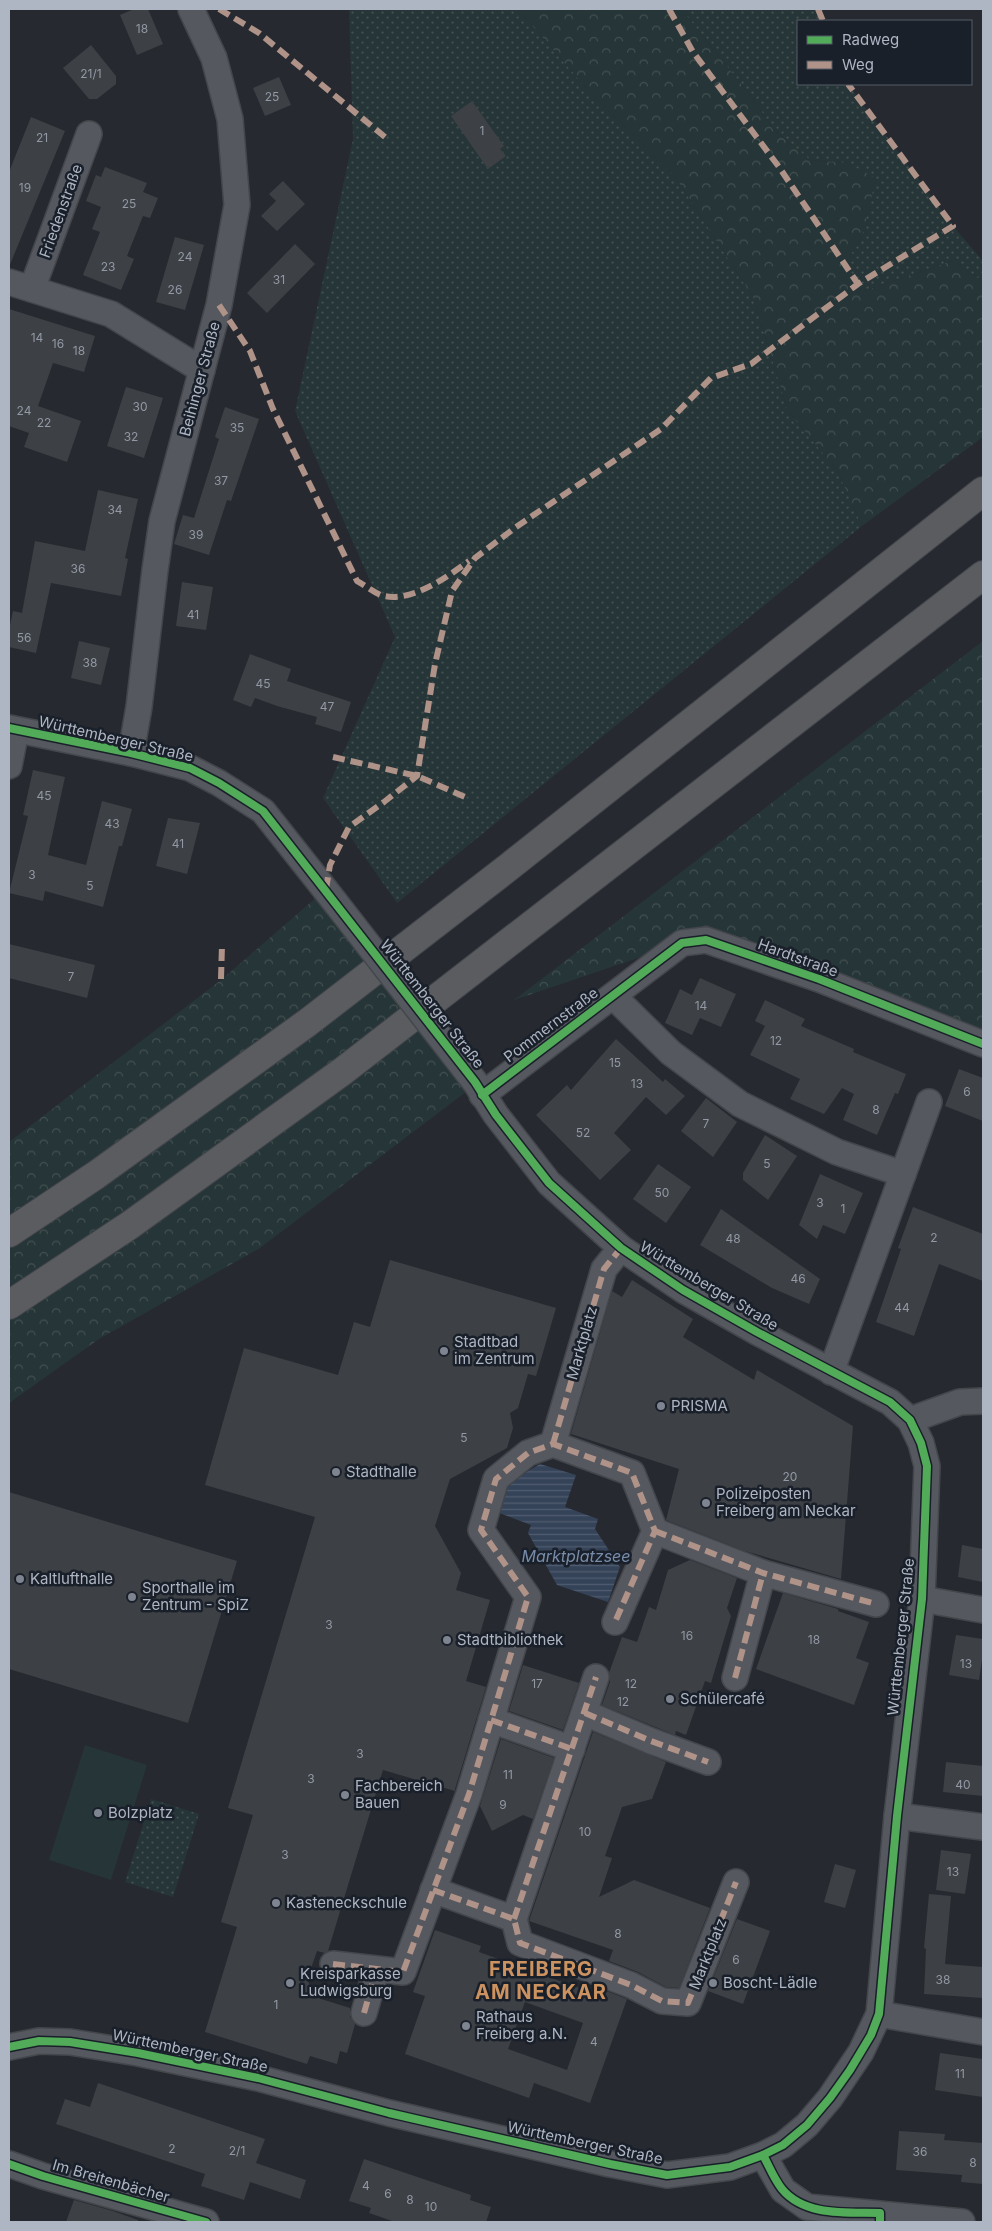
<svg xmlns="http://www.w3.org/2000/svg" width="992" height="2231" viewBox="0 0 992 2231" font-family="Inter,sans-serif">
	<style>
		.green { fill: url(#green-dots) }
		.forest { fill: url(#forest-crowns) }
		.pitch { fill: #263537 }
		.water { fill: url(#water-rules) }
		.building { fill: #3d4045; fill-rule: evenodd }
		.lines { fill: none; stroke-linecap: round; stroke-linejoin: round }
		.street-casing { stroke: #43464b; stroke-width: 28 }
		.highway-casing { stroke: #42454c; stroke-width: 30 }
		.street { stroke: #55585f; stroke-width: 25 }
		.highway { stroke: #5a5c5f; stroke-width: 28 }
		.street-bridge-casing { stroke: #43464b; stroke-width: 28; stroke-linecap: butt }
		.street-bridge { stroke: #55585f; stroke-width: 25 }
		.quiet { stroke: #af9288; stroke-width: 6; stroke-dasharray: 12 6; stroke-linecap: butt }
		.cycleway-casing { stroke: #1a202a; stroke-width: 11 }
		.cycleway { stroke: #51ab58; stroke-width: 8 }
		.poi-dot { fill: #7e8490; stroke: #1a202a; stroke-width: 2 }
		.labels { text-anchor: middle; stroke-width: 5; stroke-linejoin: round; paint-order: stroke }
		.number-label { font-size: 12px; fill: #9298a4 }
		.street-label { font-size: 15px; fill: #aeb5c3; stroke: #1a202a }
		.poi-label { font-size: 15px; fill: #aeb5c3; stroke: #1a202a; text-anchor: start }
		.water-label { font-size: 16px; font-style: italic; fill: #788caa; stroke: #1a202a }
		.district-label { font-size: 20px; font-weight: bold; letter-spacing: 1px; fill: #cc9260; stroke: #1a202a }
	</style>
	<defs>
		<pattern id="green-dots" width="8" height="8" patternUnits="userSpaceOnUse" patternTransform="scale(1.25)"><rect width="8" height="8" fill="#263537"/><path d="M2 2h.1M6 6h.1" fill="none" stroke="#435052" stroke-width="1.8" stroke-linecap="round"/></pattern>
		<pattern id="forest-crowns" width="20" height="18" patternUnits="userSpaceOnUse" patternTransform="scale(1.25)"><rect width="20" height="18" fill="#263537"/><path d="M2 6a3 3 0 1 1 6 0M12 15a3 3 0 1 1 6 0" fill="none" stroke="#435052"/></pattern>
		<pattern id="water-rules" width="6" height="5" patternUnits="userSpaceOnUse" patternTransform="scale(1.25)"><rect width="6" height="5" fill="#354359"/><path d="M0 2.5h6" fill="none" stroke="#505c6f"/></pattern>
	</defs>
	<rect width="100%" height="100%" fill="#262a30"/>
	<g class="green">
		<path d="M 349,9 L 518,9 L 588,90 L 674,175 L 753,297 L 788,411 L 837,470 L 862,526 L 397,903 L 323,798 L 395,637 L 295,411 L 353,139 Z"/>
		<path d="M 681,9 L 818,9 L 823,21 L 798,21 L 798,84 L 848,84 L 953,226 L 983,261 L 983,281 L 952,261 L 861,292 L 846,262 L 862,237 L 847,163 L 810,160 L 774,130 L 753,99 Z"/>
		<path d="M 151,1799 L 199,1814 L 173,1897 L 125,1882 Z"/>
	</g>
	<g class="forest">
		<path d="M 518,9 L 681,9 L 753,99 L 774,130 L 810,160 L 847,163 L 876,178 L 862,237 L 846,262 L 861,292 L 952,261 L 983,281 L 983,437 L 862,526 L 837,470 L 788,411 L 753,297 L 674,175 L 588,90 Z"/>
		<path d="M 983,641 L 983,1044 L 682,943 L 514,1000 Z"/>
		<path d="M 326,889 L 475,1085 L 260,1248 L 99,1339 L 9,1403 L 9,1142 L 221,980 Z"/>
	</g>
	<path class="pitch" d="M 85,1745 L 147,1765 L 111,1880 L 49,1860 Z"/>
	<path class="water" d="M 540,1464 L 576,1475 L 565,1507 L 598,1519 L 595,1529 L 620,1567 L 608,1602 L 557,1585 L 528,1533 L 531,1525 L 494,1511 L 501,1487 Z"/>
	<g class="building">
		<path d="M 134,9 L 148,9 L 163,44 L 137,55 L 120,15 Z"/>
		<path d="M 91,45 L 116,76 L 116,84 L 97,99 L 89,99 L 63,68 Z"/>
		<path d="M 279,77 L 291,105 L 265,116 L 253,88 Z"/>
		<path d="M 472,101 L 504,146 L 500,149 L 506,156 L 488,169 L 451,116 Z"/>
		<path d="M 31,117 L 65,131 L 9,267 L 9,172 Z"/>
		<path d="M 105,167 L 147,183 L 143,192 L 158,198 L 150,218 L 143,216 L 127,256 L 134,259 L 121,290 L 83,275 L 100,232 L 92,229 L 101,207 L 86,201 L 96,175 L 101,177 Z"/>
		<path d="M 283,181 L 305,204 L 277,231 L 261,216 L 276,201 L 269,194 Z"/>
		<path d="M 175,237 L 204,245 L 185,310 L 156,302 Z"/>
		<path d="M 295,244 L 315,264 L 267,313 L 247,293 Z"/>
		<path d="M 9,309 L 95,336 L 84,372 L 53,363 L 38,406 L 81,421 L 67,462 L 24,447 L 29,433 L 9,426 Z"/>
		<path d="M 126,387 L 163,398 L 144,458 L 107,446 Z"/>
		<path d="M 225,407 L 259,419 L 231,501 L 227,500 L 209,555 L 174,544 L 183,515 L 194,518 L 219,439 L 215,437 Z"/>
		<path d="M 98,490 L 138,499 L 125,558 L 128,559 L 121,596 L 51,583 L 36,653 L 9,647 L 9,630 L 13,611 L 22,613 L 35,541 L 85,551 Z"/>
		<path d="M 182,582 L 213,587 L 206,630 L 176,626 Z"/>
		<path d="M 79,641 L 110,648 L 101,685 L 71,678 Z"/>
		<path d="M 250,654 L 291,669 L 287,681 L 351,702 L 341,732 L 315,724 L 317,717 L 277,706 L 255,698 L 251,707 L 233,700 Z"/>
		<path d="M 33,770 L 65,777 L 48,855 L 86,865 L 102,801 L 132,809 L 122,846 L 119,846 L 103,907 L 45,891 L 43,901 L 9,893 L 28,816 L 23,815 Z"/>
		<path d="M 168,818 L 200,823 L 187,874 L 156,866 Z"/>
		<path d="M 9,944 L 95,965 L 87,998 L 9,978 Z"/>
		<path d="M 700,978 L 736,994 L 721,1027 L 700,1018 L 692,1035 L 665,1023 L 680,989 L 692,995 Z"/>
		<path d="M 765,1000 L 805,1019 L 801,1026 L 854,1049 L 853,1052 L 906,1074 L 898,1094 L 895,1093 L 877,1135 L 843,1120 L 854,1094 L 842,1088 L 824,1114 L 790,1099 L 800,1079 L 750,1055 L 765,1026 L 755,1021 Z"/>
		<path d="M 616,1039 L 663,1082 L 665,1079 L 685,1096 L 666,1115 L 646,1097 L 614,1133 L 631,1150 L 600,1180 L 536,1115 L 567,1085 L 571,1090 Z"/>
		<path d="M 959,1069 L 983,1078 L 983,1121 L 945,1106 Z"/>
		<path d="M 706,1098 L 737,1122 L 713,1157 L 681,1131 Z"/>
		<path d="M 765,1135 L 797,1156 L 768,1200 L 743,1180 L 743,1173 Z"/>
		<path d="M 658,1164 L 691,1187 L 666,1223 L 633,1199 Z"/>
		<path d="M 820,1174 L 863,1193 L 845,1234 L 823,1225 L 817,1239 L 799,1225 Z"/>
		<path d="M 913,1207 L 983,1234 L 983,1281 L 939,1264 L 914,1336 L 876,1322 L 901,1249 L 898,1248 Z"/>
		<path d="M 721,1209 L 820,1279 L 809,1304 L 772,1288 L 700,1245 Z"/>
		<path d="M 390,1260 L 556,1308 L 536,1376 L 528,1374 L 518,1408 L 510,1413 L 513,1428 L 507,1448 L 450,1479 L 435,1526 L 461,1573 L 456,1590 L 490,1600 L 466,1681 L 486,1687 L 455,1789 L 455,1791 L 383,1770 L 328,1951 L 325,1953 L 317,1951 L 307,1980 L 318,1998 L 350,2008 L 350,2017 L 355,2024 L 347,2053 L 340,2051 L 337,2064 L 310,2056 L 307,2064 L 205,2032 L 237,1927 L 221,1922 L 253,1815 L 228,1808 L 315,1517 L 205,1485 L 244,1348 L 338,1375 L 354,1322 L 370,1327 Z"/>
		<path d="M 632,1280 L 693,1319 L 683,1337 L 754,1380 L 757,1370 L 853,1426 L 841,1579 L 745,1551 L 666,1520 L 679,1469 L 571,1434 L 612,1291 L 622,1297 Z"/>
		<path d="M 9,1492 L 237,1561 L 188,1723 L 9,1669 Z"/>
		<path d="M 962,1545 L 983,1549 L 983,1582 L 958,1577 Z"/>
		<path d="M 690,1560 L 737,1578 L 727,1608 L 731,1616 L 711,1683 L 705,1681 L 686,1735 L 676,1731 L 675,1735 L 602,1705 L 610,1682 L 609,1673 L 622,1637 L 637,1642 L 649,1607 L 656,1610 L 668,1570 Z"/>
		<path d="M 783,1593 L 838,1609 L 838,1611 L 869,1622 L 856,1658 L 869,1663 L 854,1705 L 756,1669 Z"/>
		<path d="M 956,1635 L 983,1639 L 983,1653 L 979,1680 L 949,1675 Z"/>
		<path d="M 523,1665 L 579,1683 L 563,1730 L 509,1711 Z"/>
		<path d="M 593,1732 L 666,1762 L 652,1799 L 622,1807 L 605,1856 L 612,1858 L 599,1897 L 634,1880 L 710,1908 L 679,1988 L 666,1987 L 638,1972 L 609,1961 L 613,1950 L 529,1921 Z"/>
		<path d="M 501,1739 L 554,1758 L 533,1819 L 523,1815 L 492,1831 L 480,1806 Z"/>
		<path d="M 946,1762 L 983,1766 L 983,1796 L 943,1792 Z"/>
		<path d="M 941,1850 L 971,1854 L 965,1894 L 936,1890 Z"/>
		<path d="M 835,1864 L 856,1870 L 845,1908 L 824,1902 Z"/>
		<path d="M 929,1894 L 951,1896 L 945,1964 L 983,1967 L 983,1998 L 924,1994 L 926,1949 L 924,1948 Z"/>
		<path d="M 737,1919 L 770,1931 L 743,2004 L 708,1991 Z"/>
		<path d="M 435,1930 L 481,1946 L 479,1952 L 599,1995 L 601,1989 L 627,1999 L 590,2103 L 534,2083 L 529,2098 L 405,2054 L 425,1996 L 413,1992 ZM 525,2002 L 583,2023 L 567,2070 L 508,2049 Z"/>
		<path d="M 940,2053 L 983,2059 L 983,2097 L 935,2090 Z"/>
		<path d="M 98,2083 L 265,2139 L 256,2163 L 306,2180 L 300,2199 L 250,2182 L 244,2200 L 201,2186 L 205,2174 L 56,2124 L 65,2099 L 90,2107 Z"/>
		<path d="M 899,2131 L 945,2134 L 944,2140 L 983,2143 L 983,2184 L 961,2182 L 962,2175 L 896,2170 Z"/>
		<path d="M 364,2159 L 471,2195 L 470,2200 L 491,2207 L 486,2222 L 395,2222 L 369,2213 L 371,2208 L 349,2201 Z"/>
		<path d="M 74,2200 L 113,2211 L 138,2220 L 138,2222 L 66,2222 Z"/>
	</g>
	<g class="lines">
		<defs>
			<g id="street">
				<path d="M 9,282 L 111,314 L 202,370"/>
				<path d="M 32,289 L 89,134"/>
				<path d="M 9,728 L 131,753 L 190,768 L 219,783 L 263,811 L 335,902"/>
				<path d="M 131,753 L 139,707 L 155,570 L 162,521 L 219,305 L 237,205 L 230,119 L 214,58 L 191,9"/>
				<path d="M 9,766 L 16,730"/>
				<path d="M 613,996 L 671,1053 L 740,1104 L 837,1152 L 903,1174 L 831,1372"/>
				<path d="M 482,1095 L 682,943 L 706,940 L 819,979 L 983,1044"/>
				<path d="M 903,1174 L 929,1102"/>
				<path d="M 910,1420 L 960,1402 L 983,1401"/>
				<path d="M 553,1444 L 604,1269 L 621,1248"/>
				<path d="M 655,1531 L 763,1573 L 876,1604"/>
				<path d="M 922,1599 L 983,1610"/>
				<path d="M 735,1678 L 763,1573"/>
				<path d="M 585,1713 L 651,1741 L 708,1762"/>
				<path d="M 491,1720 L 572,1749"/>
				<path d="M 897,1816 L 983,1827"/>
				<path d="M 433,1890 L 514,1919 L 520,1943 L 631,1985 L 662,2001 L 688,2003 L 736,1882"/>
				<path d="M 514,1919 L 596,1677"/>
				<path d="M 333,1964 L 403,1972 L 469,1794 L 528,1597 L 481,1530 L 496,1479 L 528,1453 L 553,1444 L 632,1473 L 655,1531 L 615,1622"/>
				<path d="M 364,2013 L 376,1971"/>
				<path d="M 879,2014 L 983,2032"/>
				<path d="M 9,2047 L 39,2041 L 70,2042 L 138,2053 L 258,2078 L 389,2113 L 610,2164 L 667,2175 L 730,2167 L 763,2155 L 783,2145 L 807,2125 L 830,2098 L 861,2052 L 879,2014 L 897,1816 L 922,1599 L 927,1466 L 921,1443 L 910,1420 L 890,1402 L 757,1332 L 683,1290 L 621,1248 L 549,1183 L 496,1115 L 475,1082"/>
				<path d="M 763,2155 L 783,2190 L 807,2207 L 962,2222"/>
				<path d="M 9,2164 L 43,2176 L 206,2222"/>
			</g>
			<g id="highway">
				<path d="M 9,1233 L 96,1175 L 307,1023 L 510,866 L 983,491"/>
				<path d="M 9,1305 L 130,1225 L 343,1071 L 983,575"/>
			</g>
		</defs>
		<use href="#street" class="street-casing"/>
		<use href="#highway" class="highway-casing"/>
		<use href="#street" class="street"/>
		<use href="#highway" class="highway"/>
		<defs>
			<path id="street-bridge" d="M 335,902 L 475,1082"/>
		</defs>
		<use href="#street-bridge" class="street-bridge-casing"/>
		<use href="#street-bridge" class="street-bridge"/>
		<g class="quiet">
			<path d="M 219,9 L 259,33 L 385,137"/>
			<path d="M 669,9 L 693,52 L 779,167 L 858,284"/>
			<path d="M 818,9 L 823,21"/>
			<path d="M 219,305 L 250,351 L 273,409 L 357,581 C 365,585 375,594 384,596 C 413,602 447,577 469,561"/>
			<path d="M 333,757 L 417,776 L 465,797"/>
			<path d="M 326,889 L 330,865 L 349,827 L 384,802 L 417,776 L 435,664 L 452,591 L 475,558 L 516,527 L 661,429 L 711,378 L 751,364 L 858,284 L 953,226 L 848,84"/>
			<path d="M 221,979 L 222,945"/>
			<path d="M 553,1444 L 604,1269 L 621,1248"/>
			<path d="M 655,1531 L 763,1573 L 876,1604"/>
			<path d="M 735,1678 L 763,1573"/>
			<path d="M 585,1713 L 651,1741 L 708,1762"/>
			<path d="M 491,1720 L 572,1749"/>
			<path d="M 433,1890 L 514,1919 L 520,1943 L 631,1985 L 662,2001 L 688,2003 L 736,1882"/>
			<path d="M 514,1919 L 596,1677"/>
			<path d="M 333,1964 L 403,1972 L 469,1794 L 528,1597 L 481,1530 L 496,1479 L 528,1453 L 553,1444 L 632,1473 L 655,1531 L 615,1622"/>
			<path d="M 364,2013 L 376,1971"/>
		</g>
		<defs>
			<g id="cycleway">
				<path d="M 9,728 L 131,753 L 190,768 L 219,783 L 263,811 L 475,1082 L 496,1115 L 549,1183 L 621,1248 L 683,1290 L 757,1332 L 890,1402 L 910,1420 L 921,1443 L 927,1466 L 922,1599 L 897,1816 L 879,2014 L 871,2035 L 850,2070 L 830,2098 L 807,2125 L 783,2145 L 763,2155 L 730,2167 L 667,2175 L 610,2164 L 389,2113 L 258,2078 L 138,2053 L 70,2042 L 39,2041 L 9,2047"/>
				<path d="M 482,1095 L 682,943 L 706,940 L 819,979 L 983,1044"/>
				<path d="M 763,2155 C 769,2166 774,2179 782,2189 C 805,2217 848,2212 880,2213 L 880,2222"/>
				<path d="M 9,2164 L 43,2176 L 206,2222"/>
			</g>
		</defs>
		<use href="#cycleway" class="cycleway-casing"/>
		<use href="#cycleway" class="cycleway"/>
	</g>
	<g class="poi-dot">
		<circle cx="444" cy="1351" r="5"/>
		<circle cx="661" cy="1406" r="5"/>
		<circle cx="336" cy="1472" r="5"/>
		<circle cx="706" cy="1503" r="5"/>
		<circle cx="20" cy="1579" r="5"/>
		<circle cx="132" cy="1597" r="5"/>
		<circle cx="447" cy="1640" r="5"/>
		<circle cx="670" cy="1699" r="5"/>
		<circle cx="345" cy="1795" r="5"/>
		<circle cx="98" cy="1813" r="5"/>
		<circle cx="276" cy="1903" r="5"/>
		<circle cx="290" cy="1983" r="5"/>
		<circle cx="713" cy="1983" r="5"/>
		<circle cx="466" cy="2026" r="5"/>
	</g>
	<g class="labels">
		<g class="number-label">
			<text x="142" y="33">18</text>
			<text x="91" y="78">21/1</text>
			<text x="272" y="101">25</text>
			<text x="482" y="135">1</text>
			<text x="42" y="142">21</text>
			<text x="25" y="192">19</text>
			<text x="129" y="208">25</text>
			<text x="185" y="261">24</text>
			<text x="108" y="271">23</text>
			<text x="279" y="284">31</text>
			<text x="175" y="294">26</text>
			<text x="37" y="342">14</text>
			<text x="58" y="348">16</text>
			<text x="79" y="355">18</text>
			<text x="140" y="411">30</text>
			<text x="24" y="415">24</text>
			<text x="44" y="427">22</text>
			<text x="237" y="432">35</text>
			<text x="131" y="441">32</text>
			<text x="221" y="485">37</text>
			<text x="115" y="514">34</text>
			<text x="196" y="539">39</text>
			<text x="78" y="573">36</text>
			<text x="193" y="619">41</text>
			<text x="24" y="642">56</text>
			<text x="90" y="667">38</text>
			<text x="263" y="688">45</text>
			<text x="327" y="711">47</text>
			<text x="44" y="800">45</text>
			<text x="112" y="828">43</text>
			<text x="178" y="848">41</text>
			<text x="32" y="879">3</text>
			<text x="90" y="890">5</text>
			<text x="71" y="981">7</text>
			<text x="701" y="1010">14</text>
			<text x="776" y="1045">12</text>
			<text x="615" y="1067">15</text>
			<text x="637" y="1088">13</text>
			<text x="967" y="1096">6</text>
			<text x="876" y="1114">8</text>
			<text x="706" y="1128">7</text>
			<text x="583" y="1137">52</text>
			<text x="767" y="1168">5</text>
			<text x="662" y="1197">50</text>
			<text x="820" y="1207">3</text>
			<text x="843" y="1213">1</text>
			<text x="934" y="1242">2</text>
			<text x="733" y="1243">48</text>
			<text x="798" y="1283">46</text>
			<text x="902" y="1312">44</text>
			<text x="464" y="1442">5</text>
			<text x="790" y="1481">20</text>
			<text x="329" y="1629">3</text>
			<text x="687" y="1640">16</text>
			<text x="814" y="1644">18</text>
			<text x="966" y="1668">13</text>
			<text x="537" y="1688">17</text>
			<text x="631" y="1688">12</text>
			<text x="623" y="1706">12</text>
			<text x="360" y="1758">3</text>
			<text x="508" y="1779">11</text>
			<text x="311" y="1783">3</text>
			<text x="963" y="1789">40</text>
			<text x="503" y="1809">9</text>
			<text x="585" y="1836">10</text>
			<text x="285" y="1859">3</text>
			<text x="953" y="1876">13</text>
			<text x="618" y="1938">8</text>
			<text x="736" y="1964">6</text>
			<text x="943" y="1984">38</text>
			<text x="276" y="2009">1</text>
			<text x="594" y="2046">4</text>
			<text x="960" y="2078">11</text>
			<text x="172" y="2153">2</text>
			<text x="237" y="2155">2/1</text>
			<text x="920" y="2156">36</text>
			<text x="973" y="2167">8</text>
			<text x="366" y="2190">4</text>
			<text x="388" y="2198">6</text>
			<text x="410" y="2204">8</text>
			<text x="431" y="2211">10</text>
		</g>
		<g class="street-label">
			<text transform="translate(61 211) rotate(-70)" y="5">Friedenstraße</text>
			<text transform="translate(200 379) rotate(-75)" y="5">Beihinger Straße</text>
			<text transform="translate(116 739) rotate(13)" y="5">Württemberger Straße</text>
			<text transform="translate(798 958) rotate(20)" y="5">Hardtstraße</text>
			<text transform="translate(432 1004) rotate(52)" y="5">Württemberger Straße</text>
			<text transform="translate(551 1025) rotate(-37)" y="5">Pommernstraße</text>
			<text transform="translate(709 1286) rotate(31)" y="5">Württemberger Straße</text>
			<text transform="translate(582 1343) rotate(-74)" y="5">Marktplatz</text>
			<text transform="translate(901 1637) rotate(-84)" y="5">Württemberger Straße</text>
			<text transform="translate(708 1954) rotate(-68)" y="5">Marktplatz</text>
			<text transform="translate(190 2051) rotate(12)" y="5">Württemberger Straße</text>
			<text transform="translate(585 2143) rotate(12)" y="5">Württemberger Straße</text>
			<text transform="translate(111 2181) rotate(16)" y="5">Im Breitenbächer</text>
		</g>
		<g class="poi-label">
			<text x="454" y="1347">Stadtbad<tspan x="454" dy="17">im Zentrum</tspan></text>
			<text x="671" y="1411">PRISMA</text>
			<text x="346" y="1477">Stadthalle</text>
			<text x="716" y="1499">Polizeiposten<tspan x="716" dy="17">Freiberg am Neckar</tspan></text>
			<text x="30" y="1584">Kaltlufthalle</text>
			<text x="142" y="1593">Sporthalle im<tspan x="142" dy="17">Zentrum - SpiZ</tspan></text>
			<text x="457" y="1645">Stadtbibliothek</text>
			<text x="680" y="1704">Schülercafé</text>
			<text x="355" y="1791">Fachbereich<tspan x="355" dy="17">Bauen</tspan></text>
			<text x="108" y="1818">Bolzplatz</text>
			<text x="286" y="1908">Kasteneckschule</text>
			<text x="300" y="1979">Kreisparkasse<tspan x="300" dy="17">Ludwigsburg</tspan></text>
			<text x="723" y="1988">Boscht-Lädle</text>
			<text x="476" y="2022">Rathaus<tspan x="476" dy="17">Freiberg a.N.</tspan></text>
		</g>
		<g class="water-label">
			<text x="576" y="1562">Marktplatzsee</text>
		</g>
		<g class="district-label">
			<text x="541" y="1976">FREIBERG<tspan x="541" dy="23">AM NECKAR</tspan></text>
		</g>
	</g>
	<rect width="992" height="2231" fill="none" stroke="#aeb5c3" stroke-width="20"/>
	<rect x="797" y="20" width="175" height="65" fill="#1a202a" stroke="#555c67"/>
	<rect x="807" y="36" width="25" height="8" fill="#51ab58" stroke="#555c67"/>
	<text x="842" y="45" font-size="15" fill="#aeb5c3">Radweg</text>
	<rect x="807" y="61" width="25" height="8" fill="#af9288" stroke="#555c67"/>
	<text x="842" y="70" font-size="15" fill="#aeb5c3">Weg</text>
</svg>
